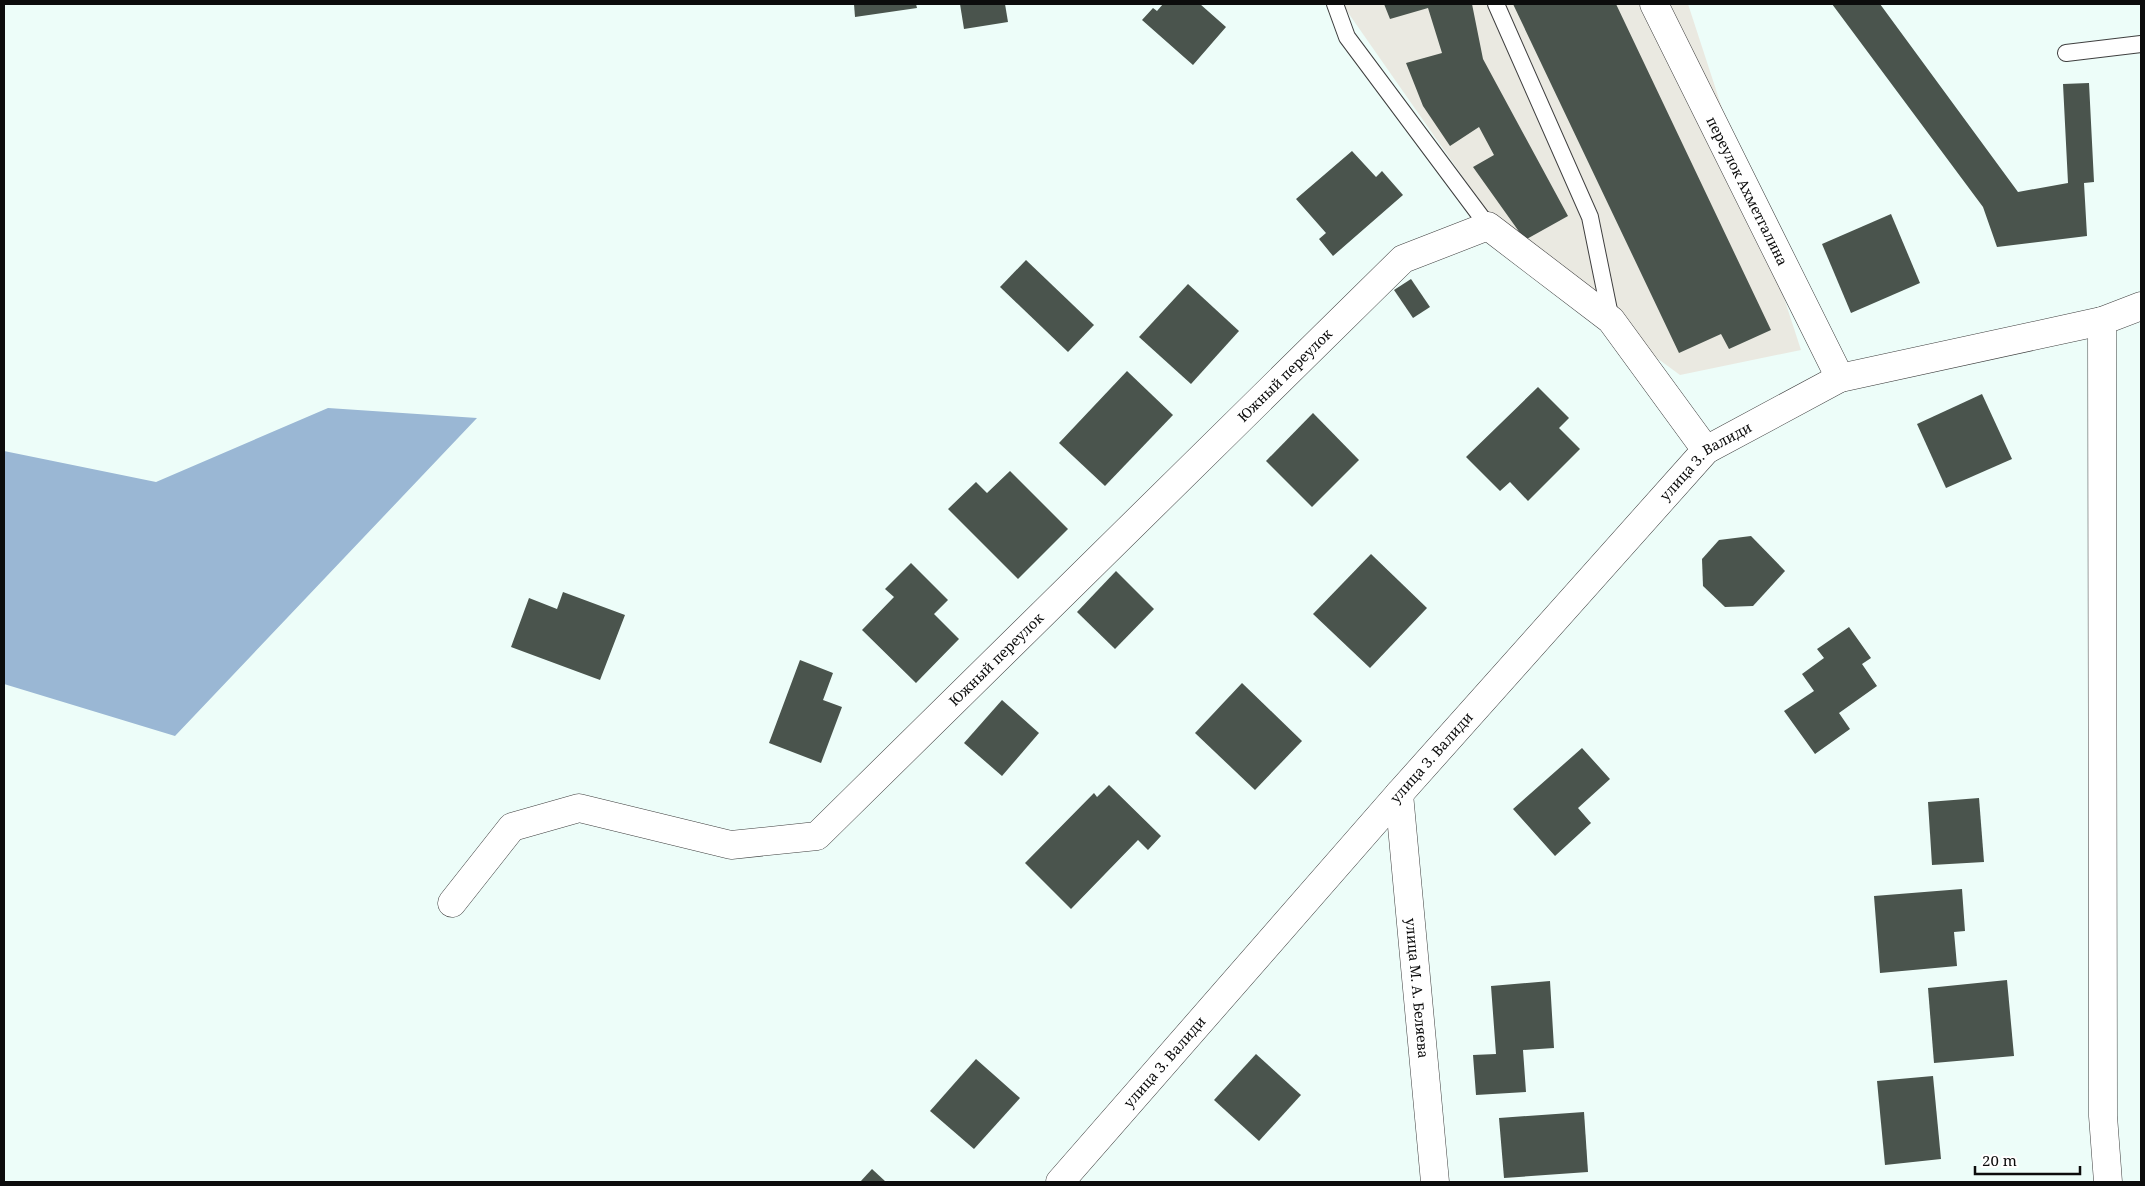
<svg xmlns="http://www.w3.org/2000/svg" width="2145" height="1186" viewBox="0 0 2145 1186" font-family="'Noto Serif',serif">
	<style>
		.industrial { fill: #eae9e1 }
		.forest { fill: #9ab7d4 }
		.building { fill: #4a544d }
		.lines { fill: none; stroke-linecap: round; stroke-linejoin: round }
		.service-casing { stroke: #3f3f3f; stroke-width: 18 }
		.minor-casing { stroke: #3f3f3f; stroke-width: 29 }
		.service { stroke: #fff; stroke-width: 16 }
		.minor { stroke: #fff; stroke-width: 28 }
		.labels { text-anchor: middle; stroke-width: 5; stroke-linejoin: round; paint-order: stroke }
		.street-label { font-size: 14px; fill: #0c0c0c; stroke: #fff }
	</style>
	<rect width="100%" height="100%" fill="#edfdf9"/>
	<path class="industrial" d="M 1342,4 L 1688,4 L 1801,350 L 1680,375 L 1518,256 Z"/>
	<path class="forest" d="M 328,408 L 477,418 L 175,736 L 4,684 L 4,451 L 156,482 Z"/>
	<g class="building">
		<path d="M 854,4 L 916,4 L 917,8 L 855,17 Z"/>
		<path d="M 960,4 L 1005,4 L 1008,22 L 964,29 Z"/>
		<path d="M 1163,4 L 1200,4 L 1226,27 L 1193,65 L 1142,20 L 1153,8 L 1157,11 Z"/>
		<path d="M 1384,4 L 1472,4 L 1483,59 L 1568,216 L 1525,240 L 1473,167 L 1494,155 L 1479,127 L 1450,146 L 1423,106 L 1406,63 L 1442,53 L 1428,8 L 1390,19 Z"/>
		<path d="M 1513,4 L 1616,4 L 1771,330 L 1729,349 L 1721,334 L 1679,353 Z"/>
		<path d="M 1832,4 L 1880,4 L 2018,192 L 2068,183 L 2063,84 L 2089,83 L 2094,182 L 2084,183 L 2087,236 L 1997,247 L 1983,207 Z"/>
		<path d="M 1352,151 L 1376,177 L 1382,171 L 1403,195 L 1333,256 L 1319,239 L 1326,233 L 1296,199 Z"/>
		<path d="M 1891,214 L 1920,283 L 1851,313 L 1822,244 Z"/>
		<path d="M 1026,260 L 1094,325 L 1068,352 L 1000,287 Z"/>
		<path d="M 1411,279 L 1430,307 L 1413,318 L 1394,290 Z"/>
		<path d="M 1188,284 L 1239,331 L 1191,384 L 1139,337 Z"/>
		<path d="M 1127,371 L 1173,415 L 1105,486 L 1059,443 Z"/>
		<path d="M 1538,387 L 1569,418 L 1559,428 L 1580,449 L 1528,501 L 1510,482 L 1500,491 L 1466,457 Z"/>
		<path d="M 1982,394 L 2012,459 L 1946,488 L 1917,424 Z"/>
		<path d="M 1313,413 L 1359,460 L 1312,507 L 1266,461 Z"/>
		<path d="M 1010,471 L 1068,529 L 1018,579 L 948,509 L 976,482 L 987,493 Z"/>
		<path d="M 1751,536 L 1785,571 L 1753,606 L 1725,607 L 1703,586 L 1702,559 L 1719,540 Z"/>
		<path d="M 1371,554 L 1427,608 L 1370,668 L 1313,614 Z"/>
		<path d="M 911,563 L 948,600 L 934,614 L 959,639 L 916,683 L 862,630 L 894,597 L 885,589 Z"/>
		<path d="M 1116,571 L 1154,609 L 1115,649 L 1077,612 Z"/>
		<path d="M 563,592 L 625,615 L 600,680 L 511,647 L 529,598 L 557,609 Z"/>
		<path d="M 1849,627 L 1871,658 L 1862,664 L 1877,686 L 1839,713 L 1850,729 L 1815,754 L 1784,711 L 1814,691 L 1802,674 L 1824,658 L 1817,649 Z"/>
		<path d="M 800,660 L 833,673 L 823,700 L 842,707 L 821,763 L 769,743 Z"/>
		<path d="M 1242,683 L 1302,741 L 1255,790 L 1195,733 Z"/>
		<path d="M 1002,700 L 1039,733 L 1002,776 L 964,743 Z"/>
		<path d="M 1582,748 L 1610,779 L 1578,808 L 1591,823 L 1555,856 L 1513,809 Z"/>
		<path d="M 1109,785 L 1161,836 L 1148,850 L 1138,840 L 1071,909 L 1025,863 L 1094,793 L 1097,797 Z"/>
		<path d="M 1979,798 L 1984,862 L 1932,865 L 1928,802 Z"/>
		<path d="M 1962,889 L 1965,931 L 1954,932 L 1957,966 L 1880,973 L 1874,896 Z"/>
		<path d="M 2007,980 L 2014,1056 L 1934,1063 L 1928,988 Z"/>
		<path d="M 1550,981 L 1554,1048 L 1523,1050 L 1526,1092 L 1476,1095 L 1473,1055 L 1496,1054 L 1491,986 Z"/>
		<path d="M 1256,1054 L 1301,1095 L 1259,1141 L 1214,1100 Z"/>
		<path d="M 976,1059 L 1020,1098 L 974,1149 L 930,1111 Z"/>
		<path d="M 1933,1076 L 1941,1159 L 1885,1165 L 1877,1081 Z"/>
		<path d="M 1584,1112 L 1588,1172 L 1504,1178 L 1499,1118 Z"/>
		<path d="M 872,1169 L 886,1182 L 860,1182 Z"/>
	</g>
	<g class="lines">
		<defs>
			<g id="service">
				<path d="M 1335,4 L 1347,37 L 1488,226"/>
				<path d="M 1496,4 L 1590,217 L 1611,320"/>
				<path d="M 2066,53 L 2141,44"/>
			</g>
			<g id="minor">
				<path id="s1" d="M 1654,4 L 1840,378"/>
				<path d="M 2102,321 L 2103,1116 L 2108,1182"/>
				<path id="s2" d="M 1399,794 L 1435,1182"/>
				<path id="s3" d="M 452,903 L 512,827 L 579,808 L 731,845 L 817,836 L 1403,259 L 1488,226 L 1611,320 L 1706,450"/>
				<path id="s4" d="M 1060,1182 L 1399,794 L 1706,450 L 1840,378 L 2102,321 L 2141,306"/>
			</g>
		</defs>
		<use href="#service" class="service-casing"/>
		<use href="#minor" class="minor-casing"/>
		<use href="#service" class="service"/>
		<use href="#minor" class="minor"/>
	</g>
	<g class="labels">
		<g class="street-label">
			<text dy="5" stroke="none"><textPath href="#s1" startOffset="209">переулок Ахметгалина</textPath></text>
			<text dy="5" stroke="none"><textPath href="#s3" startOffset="1066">Южный переулок</textPath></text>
			<text dy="5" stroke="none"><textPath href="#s4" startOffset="969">улица З. Валиди</textPath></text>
			<text dy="5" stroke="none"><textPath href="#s3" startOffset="661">Южный переулок</textPath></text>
			<text dy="5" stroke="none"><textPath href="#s4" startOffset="564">улица З. Валиди</textPath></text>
			<text dy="5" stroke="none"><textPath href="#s2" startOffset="195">улица М. А. Беляева</textPath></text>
			<text dy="5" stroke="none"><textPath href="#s4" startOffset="159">улица З. Валиди</textPath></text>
		</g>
	</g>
	<rect width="2145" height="1186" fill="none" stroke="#0c0c0c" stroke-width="10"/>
	<path d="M1975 1166v8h105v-8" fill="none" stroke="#0c0c0c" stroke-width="2.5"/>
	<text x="1982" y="1166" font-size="15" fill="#0c0c0c" stroke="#ffffff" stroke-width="4" paint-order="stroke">20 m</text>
</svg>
